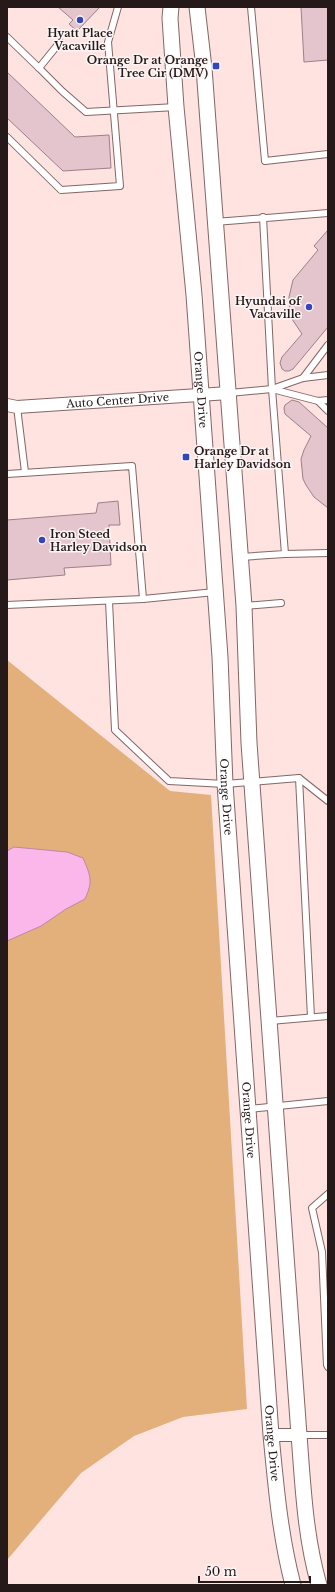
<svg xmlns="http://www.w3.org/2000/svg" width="335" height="1592" viewBox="0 0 335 1592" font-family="'Libre Baskerville',serif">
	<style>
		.green { fill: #e3af7b }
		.water { fill: #fbb7e9; stroke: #bb88ab }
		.building { fill: #e4c4cd; stroke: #9e8089 }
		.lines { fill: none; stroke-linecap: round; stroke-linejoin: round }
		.service-casing { stroke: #846665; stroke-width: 8 }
		.minor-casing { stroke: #846665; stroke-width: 14 }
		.tertiary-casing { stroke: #846665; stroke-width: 17 }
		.service { stroke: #fff; stroke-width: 6 }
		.minor { stroke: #fff; stroke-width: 12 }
		.tertiary { stroke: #fff; stroke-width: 15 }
		.poi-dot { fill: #3347b9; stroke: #fdf5f5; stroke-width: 1.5 }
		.labels { text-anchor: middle; stroke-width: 3; stroke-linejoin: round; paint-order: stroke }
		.poi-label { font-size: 11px; font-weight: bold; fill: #251919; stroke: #fdf5f5; text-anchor: end }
		.street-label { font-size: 11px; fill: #251919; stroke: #fdf5f5 }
	</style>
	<rect width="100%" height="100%" fill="#fee3e1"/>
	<path class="green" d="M 7,660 L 170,791 L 211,795 L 247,1409 L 183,1417 L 134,1436 L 81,1473 L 7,1560 Z"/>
	<path class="water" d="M 14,847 L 67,852 L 83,858 C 91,877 93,881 85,899 L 66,909 L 41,926 L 7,941 L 7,851 Z"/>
	<g class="building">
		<path d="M 58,7 L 100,7 L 77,31 L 69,24 L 73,20 Z"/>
		<path d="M 301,7 L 328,7 L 328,60 L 304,62 Z"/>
		<path d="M 7,72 L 75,137 L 109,135 L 111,168 L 63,171 L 7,118 Z"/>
		<path d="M 328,230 L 328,327 L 293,369 L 289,371 L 285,371 L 282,369 L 280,363 L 282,357 L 302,334 L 290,316 L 289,297 L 293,280 L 318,250 L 314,246 Z"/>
		<path d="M 292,400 L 299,402 L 328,428 L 328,508 L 314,497 L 306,485 L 303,479 L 301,459 L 304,450 L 311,436 L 285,414 L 284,408 L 285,405 Z"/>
		<path d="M 118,501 L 120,525 L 109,525 L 111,565 L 64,568 L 65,575 L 7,580 L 7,520 L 96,513 L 98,503 Z"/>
	</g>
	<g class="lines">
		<defs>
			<g id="service">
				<path d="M 251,7 L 265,161 L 328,154"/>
				<path d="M 7,37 L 39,68 L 60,42"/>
				<path d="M 39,68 L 62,91 L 86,112 L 176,107"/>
				<path d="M 7,137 L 61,190 L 120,186 L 108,42 L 118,7"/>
				<path d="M 215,222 L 328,213"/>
				<path d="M 303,378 L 328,345"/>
				<path d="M 272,389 L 318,401 L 328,400"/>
				<path d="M 229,393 L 272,389 L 303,378 L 328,375"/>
				<path d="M 318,401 L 328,411"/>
				<path d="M 17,407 L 25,472"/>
				<path d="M 7,474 L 132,466 L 143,599 L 7,605"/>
				<path d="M 285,554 L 328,553"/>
				<path d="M 241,557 L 285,554 L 272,389 L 263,217"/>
				<path d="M 143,599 L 215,592"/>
				<path d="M 109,601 L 115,730 L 169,781 L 225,784 L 299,778 L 328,801"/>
				<path d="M 245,606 L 281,603"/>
				<path d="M 299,778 L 311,1017"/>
				<path d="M 270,1021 L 328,1016"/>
				<path d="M 248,1109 L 328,1101"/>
				<path d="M 328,1194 L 312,1208 L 322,1252 L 327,1365 L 328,1367"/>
				<path d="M 300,1435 L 328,1435"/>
			</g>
			<g id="minor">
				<path id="s1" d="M 7,405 L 17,407 L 229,393"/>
				<path d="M 271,1435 L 299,1435"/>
			</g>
			<g id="tertiary">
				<path id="s2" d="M 171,7 L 170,18 L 176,107 L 194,295 L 220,657 L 225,784 L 271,1435 C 276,1487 280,1535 293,1585"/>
				<path d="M 197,7 L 204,68 L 244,606 L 249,743 L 299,1435 C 303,1486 305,1536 319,1585"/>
			</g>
		</defs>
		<use href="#service" class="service-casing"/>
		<use href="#minor" class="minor-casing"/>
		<use href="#tertiary" class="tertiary-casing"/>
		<use href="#service" class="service"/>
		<use href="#minor" class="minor"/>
		<use href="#tertiary" class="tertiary"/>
	</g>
	<g class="poi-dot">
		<circle cx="80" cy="20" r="4"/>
		<rect x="212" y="62" width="8" height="8" rx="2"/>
		<circle cx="309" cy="307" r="4"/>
		<rect x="182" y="453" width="8" height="8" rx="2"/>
		<circle cx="42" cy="540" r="4"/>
	</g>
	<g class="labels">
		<g class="poi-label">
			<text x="80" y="37" text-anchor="middle">Hyatt Place<tspan x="80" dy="13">Vacaville</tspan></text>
			<text x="208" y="64">Orange Dr at Orange<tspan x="208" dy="13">Tree Cir (DMV)</tspan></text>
			<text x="301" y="305">Hyundai of<tspan x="301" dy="13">Vacaville</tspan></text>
			<text x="194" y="455" text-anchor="start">Orange Dr at<tspan x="194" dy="13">Harley Davidson</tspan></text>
			<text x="50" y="538" text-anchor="start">Iron Steed<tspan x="50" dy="13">Harley Davidson</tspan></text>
		</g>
		<g class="street-label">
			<text dy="4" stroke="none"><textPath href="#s2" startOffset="384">Orange Drive</textPath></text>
			<text dy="4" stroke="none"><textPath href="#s1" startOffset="111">Auto Center Drive</textPath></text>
			<text dy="4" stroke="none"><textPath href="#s2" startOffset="792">Orange Drive</textPath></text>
			<text dy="4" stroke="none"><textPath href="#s2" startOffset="1116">Orange Drive</textPath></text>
			<text dy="4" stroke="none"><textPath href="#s2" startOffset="1440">Orange Drive</textPath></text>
		</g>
	</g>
	<rect width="335" height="1592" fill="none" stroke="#251919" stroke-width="16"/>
	<path d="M199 1576v6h111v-6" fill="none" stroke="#251919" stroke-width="2"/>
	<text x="205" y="1576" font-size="12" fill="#251919" stroke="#fdf5f5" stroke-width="3" paint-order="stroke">50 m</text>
</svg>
